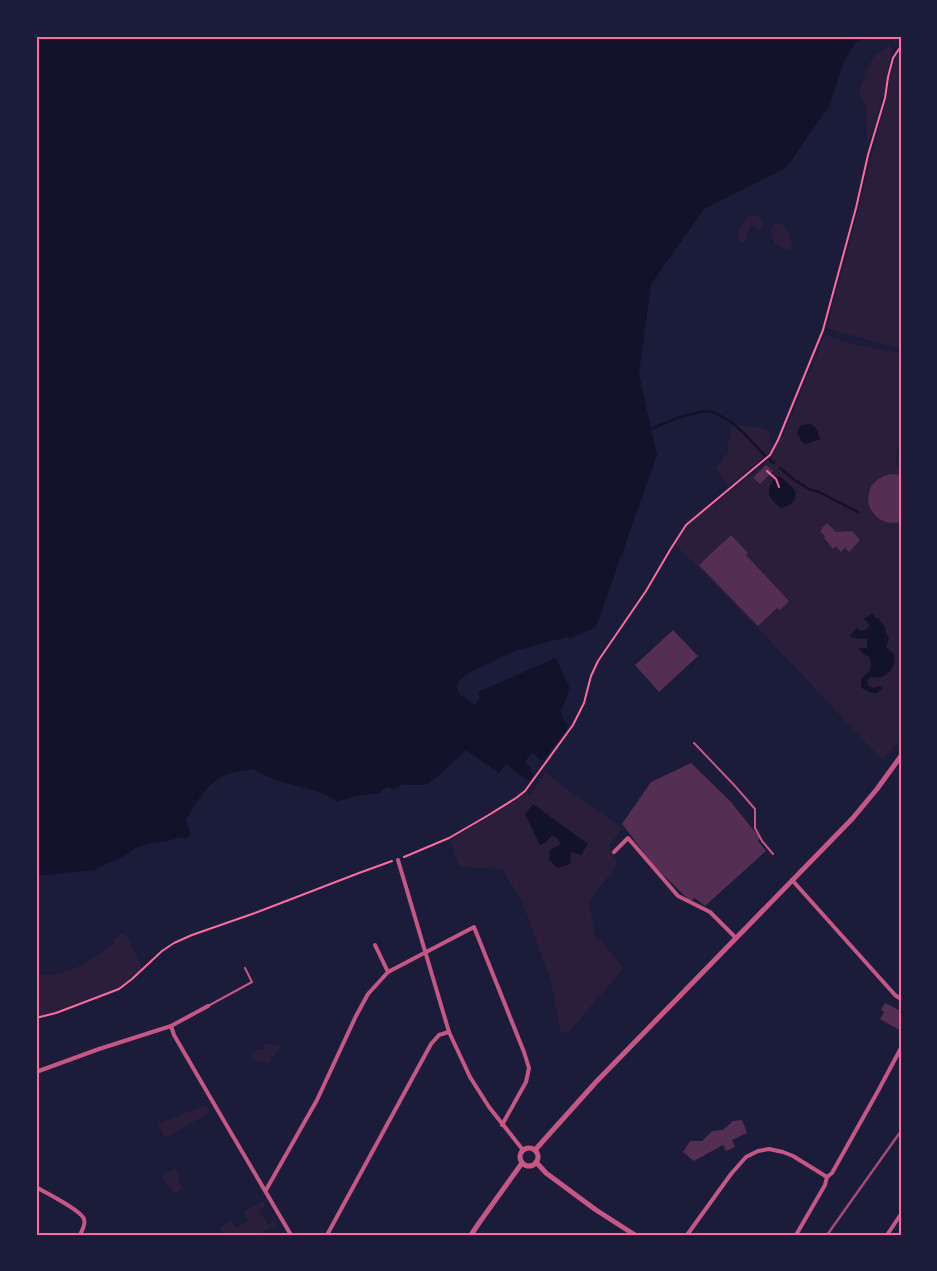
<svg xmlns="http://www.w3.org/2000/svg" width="937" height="1271" viewBox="0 0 937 1271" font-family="Merriweather,serif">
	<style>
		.green { fill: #2a1e3b }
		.water { fill: #12122b }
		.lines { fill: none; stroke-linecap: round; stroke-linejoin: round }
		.stream { stroke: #12122b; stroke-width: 2.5 }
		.building { fill: #542f53 }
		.path { stroke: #ff6b9d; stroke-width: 2 }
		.service { stroke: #c65784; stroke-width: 2 }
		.minor { stroke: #c65784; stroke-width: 4 }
		.tertiary { stroke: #c65784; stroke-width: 5 }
		.rail { stroke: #a44b75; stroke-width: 2.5 }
		.neatline { fill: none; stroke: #ff6b9d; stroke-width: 2 }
	</style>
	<rect width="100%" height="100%" fill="#1b1b3a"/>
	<g class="green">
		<path d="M 887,43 L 892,49 L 883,96 L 868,144 L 867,141 L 866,106 L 860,96 L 860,87 L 864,80 L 867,68 L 875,55 L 887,48 Z"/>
		<path d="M 901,50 L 901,86 L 897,88 L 901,102 L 901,349 L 835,331 L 827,327 C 834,296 844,265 852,234 C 863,191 873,148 885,105 C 890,87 889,66 901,50 Z"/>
		<path d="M 748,216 L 757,216 L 764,222 L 763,228 L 759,231 C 756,227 754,226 750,227 L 747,235 L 748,238 L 744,242 L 741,242 L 738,238 C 739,228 742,223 748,216 Z"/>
		<path d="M 777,222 C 788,227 791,234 791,247 L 787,250 L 775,245 L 771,231 L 773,224 Z"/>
		<path d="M 824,335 L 856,345 L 901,353 L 901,427 L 895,465 L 901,467 L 901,739 L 882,760 L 752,622 L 676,545 L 687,525 L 767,462 L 784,433 L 808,375 C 814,366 820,346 824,335 Z"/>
		<path d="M 740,425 L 762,428 L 770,432 L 769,441 L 773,446 L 770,452 L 728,487 C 725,478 721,476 715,469 L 728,452 L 728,441 L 733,426 Z"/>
		<path d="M 545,773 L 622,828 L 609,846 L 618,864 L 589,902 L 595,934 L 624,968 L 569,1032 L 561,1033 L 551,982 L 522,901 L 502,869 L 459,867 L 449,838 L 477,822 L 525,791 L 530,795 Z"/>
		<path d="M 121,934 L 123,934 L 128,938 L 143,970 L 119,989 L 56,1013 L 36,1018 L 36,975 C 52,977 77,969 90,960 C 98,954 105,949 113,944 L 113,940 Z"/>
		<path d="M 265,1044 L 281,1045 L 278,1052 L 268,1064 L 260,1061 L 258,1062 L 251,1056 L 257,1048 L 262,1050 Z"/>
		<path d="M 206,1105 L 210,1112 L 166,1138 L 157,1124 Z"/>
		<path d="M 175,1168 L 181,1178 L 178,1181 L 183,1188 L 175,1194 L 162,1177 Z"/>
		<path d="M 263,1201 L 266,1206 L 259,1210 L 268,1225 L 275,1221 L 277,1224 L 258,1235 L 224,1235 L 219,1228 L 231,1221 L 236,1228 L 248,1221 L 243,1212 Z"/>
	</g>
	<g class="water">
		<path d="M 36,36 L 875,36 L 857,41 L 845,59 L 829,106 L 786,168 L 704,209 L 651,284 L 639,375 L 657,455 L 596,627 L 571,638 L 567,637 L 517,650 L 468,673 L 458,682 L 457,687 L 459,694 L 474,705 L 480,698 L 478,692 L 556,658 L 570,689 L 561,711 L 564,721 L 569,726 L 543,761 L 532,753 L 524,762 L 532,768 L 530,771 L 534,774 L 529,781 L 506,764 L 499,773 L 466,750 L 430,783 L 423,785 L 401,785 L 393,789 L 389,787 L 382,790 L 380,793 L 355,796 L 337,802 C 329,792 291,785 278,781 C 269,778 261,773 253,769 C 244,771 229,772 221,777 C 205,786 195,804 186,820 L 190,834 L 186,839 L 181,837 L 164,842 L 149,843 L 135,848 L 126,855 L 94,870 L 36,876 Z"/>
		<path d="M 810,424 C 817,427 818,432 820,439 L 806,444 L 801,441 L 797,433 L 801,425 Z"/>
		<path d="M 775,476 L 782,478 L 795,490 C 797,501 791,506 781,508 C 766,496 766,493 775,476 Z"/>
		<path d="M 873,613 L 875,618 L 878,618 L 885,627 L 886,633 L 889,638 L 887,644 L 887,648 L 894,654 C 896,664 891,674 881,677 C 875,679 872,674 867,681 L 869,686 L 873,688 L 880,686 L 882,688 C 878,697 869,693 862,688 C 856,672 878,677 869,657 L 863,654 L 859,648 L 867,648 L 867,639 L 854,638 L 849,636 L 857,628 C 861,632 865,631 869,627 L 869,624 L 864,619 Z"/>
		<path d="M 533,804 L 588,844 L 581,855 L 571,852 L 570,864 L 558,868 L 549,860 L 550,850 L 561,844 L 558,839 L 552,835 L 546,842 L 540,845 L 525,814 Z"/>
	</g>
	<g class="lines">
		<g class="stream">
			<path d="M 651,429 L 680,417 L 705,411 L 713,412 L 730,421 L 744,433 L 766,457"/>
			<path d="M 770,460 L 774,463"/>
			<path d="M 780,468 L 793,479 L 809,489 L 819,492 L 858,512"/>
			<path d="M 781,491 L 782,492 L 786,487"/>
		</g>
	</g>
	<g class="building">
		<path d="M 766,465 L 773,471 L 760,484 L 753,478 Z"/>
		<path d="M 891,474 L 901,475 L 901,522 L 893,523 L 886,522 L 879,519 L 874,514 L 870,508 L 868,501 L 869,494 L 871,486 L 877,480 L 884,476 Z"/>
		<path d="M 827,523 L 836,532 L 852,531 L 860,540 L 849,552 L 845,548 L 841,552 L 836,546 L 833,549 L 824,538 L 825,536 L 820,531 L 822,530 L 821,529 Z"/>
		<path d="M 731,535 L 748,553 L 746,555 L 789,601 L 780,610 L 777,608 L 758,626 L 699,565 Z"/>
		<path d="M 673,630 L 698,656 L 659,692 L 635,665 Z"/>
		<path d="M 691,763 L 730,801 L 760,838 L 758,841 L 766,851 L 705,906 L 695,898 L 690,901 L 654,866 L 622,824 L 651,782 Z"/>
		<path d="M 885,1003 L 901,1011 L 901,1031 L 880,1019 L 884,1012 L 881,1010 Z"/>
		<path d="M 742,1120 L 747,1133 L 732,1140 L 735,1147 L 726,1151 L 723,1145 L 694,1161 L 683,1152 L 690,1141 L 702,1141 L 712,1131 L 723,1130 L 733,1121 Z"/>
	</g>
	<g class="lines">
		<g class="path">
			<path d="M 767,471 L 776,479 L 779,487"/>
			<path d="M 404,857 L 449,838 L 487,816 L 516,798 L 525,791 L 573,725 L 584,703 L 591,676 L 598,661 L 646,591 L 670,550 L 686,525 L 770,455 L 778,440 L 823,330 L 856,208 L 868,155 L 885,98 L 888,77 L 893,58 L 901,46"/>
			<path d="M 36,1018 L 56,1013 L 119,989 L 132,979 L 162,951 L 174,943 L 192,935 L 255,913 L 359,873 L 392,861"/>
		</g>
		<g class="service">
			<path d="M 694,743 L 735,786 L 755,809 L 755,828 L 762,841 L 773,854"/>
			<path d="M 208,1006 L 252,982 L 245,968"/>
		</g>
		<g class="minor">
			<path d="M 614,852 L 628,838 L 678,896 L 710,912 L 736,938"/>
			<path d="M 398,860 L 449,1032 L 470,1077 L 489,1107 L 523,1150"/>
			<path d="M 792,880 L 895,995 L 901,999"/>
			<path d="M 375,945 L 388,972"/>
			<path d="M 171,1026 L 174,1035 L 217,1109 L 291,1235"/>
			<path d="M 36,1072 L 99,1049 L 171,1026 L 208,1006"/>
			<path d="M 36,1187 C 46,1193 81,1210 84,1219 C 86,1225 82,1230 80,1235"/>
			<path d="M 266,1190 L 317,1100 L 356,1016 L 368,994 L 388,972 L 474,927 L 524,1052 L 529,1068 L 526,1082 L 502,1125"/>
			<path d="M 327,1235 L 431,1044 L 439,1035 L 449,1032"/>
			<path d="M 687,1235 L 731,1174 L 746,1157 L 758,1151 L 769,1149 L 783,1152 L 793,1156 L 827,1177"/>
			<path d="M 796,1235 L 825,1185 L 827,1177 L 832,1173 L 878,1091 L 901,1048"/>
			<path d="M 887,1235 L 901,1214"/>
		</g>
		<g class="tertiary">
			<circle cx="529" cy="1157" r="9"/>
			<path d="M 535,1150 L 596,1082 L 852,819 L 877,789 L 901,756"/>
			<path d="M 536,1162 L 546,1173 L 596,1210 L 635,1235"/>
			<path d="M 471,1235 L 479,1223 L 522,1163"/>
		</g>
		<path class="rail" d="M 827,1235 L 901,1131"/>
	</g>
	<rect width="937" height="1271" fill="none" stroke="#1b1b3a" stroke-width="75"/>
	<rect x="38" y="38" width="862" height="1196" class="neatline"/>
</svg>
